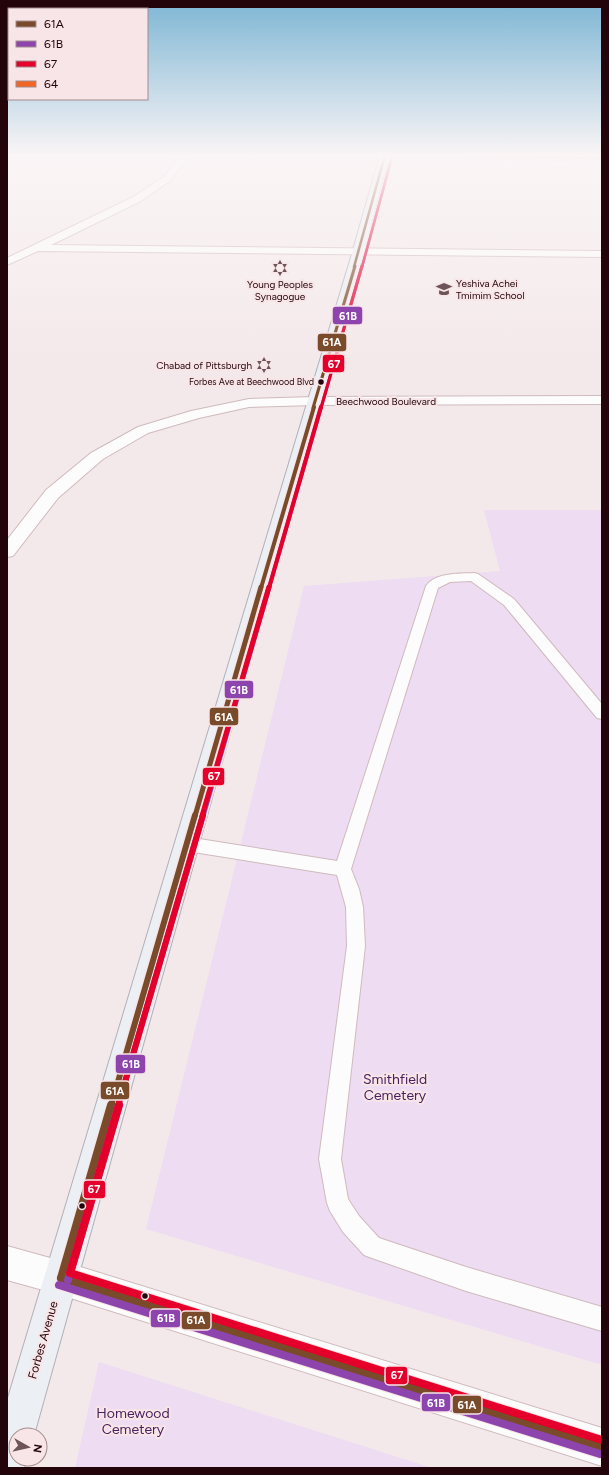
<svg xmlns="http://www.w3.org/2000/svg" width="609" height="1475" viewBox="0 0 609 1475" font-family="Figtree,sans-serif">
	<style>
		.green { fill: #eddcf2 }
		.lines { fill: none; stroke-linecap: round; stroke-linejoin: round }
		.service-casing { stroke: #cfbabd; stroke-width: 2 }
		.minor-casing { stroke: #cfbabd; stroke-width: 2 }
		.tertiary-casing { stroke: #cfbabd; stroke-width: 2 }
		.secondary-casing { stroke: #cfbabd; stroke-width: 2 }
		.primary-casing { stroke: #b1b0b8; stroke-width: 2 }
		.service { fill: #fdfcfc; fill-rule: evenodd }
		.minor { fill: #fdfcfc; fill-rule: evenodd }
		.tertiary { fill: #fdfcfc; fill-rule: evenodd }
		.secondary { fill: #fdfcfc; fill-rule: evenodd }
		.primary { fill: #eceff3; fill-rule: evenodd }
		.bus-1-far5-casing { stroke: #f8e5e7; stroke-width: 4 }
		.bus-1-far4-casing { stroke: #f8e5e7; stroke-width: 5 }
		.bus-1-far3-casing { stroke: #f8e5e7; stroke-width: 6 }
		.bus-1-far2-casing { stroke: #f8e5e7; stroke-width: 8 }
		.bus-1-far1-casing { stroke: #f8e5e7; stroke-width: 9 }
		.bus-1-casing { stroke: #f8e5e7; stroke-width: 10 }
		.bus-2-far5-casing { stroke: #f8e5e7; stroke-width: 4 }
		.bus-2-far4-casing { stroke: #f8e5e7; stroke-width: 5 }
		.bus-2-far3-casing { stroke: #f8e5e7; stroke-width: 6 }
		.bus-2-far2-casing { stroke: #f8e5e7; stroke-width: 8 }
		.bus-2-far1-casing { stroke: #f8e5e7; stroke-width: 9 }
		.bus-2-casing { stroke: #f8e5e7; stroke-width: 10 }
		.bus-3-far5-casing { stroke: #f8e5e7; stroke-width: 4 }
		.bus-3-far4-casing { stroke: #f8e5e7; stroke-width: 5 }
		.bus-3-far3-casing { stroke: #f8e5e7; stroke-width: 6 }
		.bus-3-far2-casing { stroke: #f8e5e7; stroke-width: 8 }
		.bus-3-far1-casing { stroke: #f8e5e7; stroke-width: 9 }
		.bus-3-casing { stroke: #f8e5e7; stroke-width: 10 }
		.bus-4-casing { stroke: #f8e5e7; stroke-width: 4 }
		.bus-1-far5 { stroke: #7a4b2a; stroke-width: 2.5 }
		.bus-1-far4 { stroke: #7a4b2a; stroke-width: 3 }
		.bus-1-far3 { stroke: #7a4b2a; stroke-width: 4 }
		.bus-1-far2 { stroke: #7a4b2a; stroke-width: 5 }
		.bus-1-far1 { stroke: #7a4b2a; stroke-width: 6 }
		.bus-1 { stroke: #7a4b2a; stroke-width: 8 }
		.bus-2-far5 { stroke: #8e44ad; stroke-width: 2.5 }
		.bus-2-far4 { stroke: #8e44ad; stroke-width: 3 }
		.bus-2-far3 { stroke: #8e44ad; stroke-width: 4 }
		.bus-2-far2 { stroke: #8e44ad; stroke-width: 5 }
		.bus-2-far1 { stroke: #8e44ad; stroke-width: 6 }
		.bus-2 { stroke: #8e44ad; stroke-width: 8 }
		.bus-3-far5 { stroke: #e4002b; stroke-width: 2.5 }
		.bus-3-far4 { stroke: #e4002b; stroke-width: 3 }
		.bus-3-far3 { stroke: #e4002b; stroke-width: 4 }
		.bus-3-far2 { stroke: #e4002b; stroke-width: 5 }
		.bus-3-far1 { stroke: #e4002b; stroke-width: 6 }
		.bus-3 { stroke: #e4002b; stroke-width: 8 }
		.bus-4 { stroke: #f26522; stroke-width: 2.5 }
		.bus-dot { fill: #22040a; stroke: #f8e5e7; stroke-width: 1.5 }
		.labels { text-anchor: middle; stroke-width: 4; stroke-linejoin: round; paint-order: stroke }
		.far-bus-label { font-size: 9px; fill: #22040a; stroke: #f8e5e7; text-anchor: end }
		.far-poi-label { font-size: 10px; fill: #22040a; stroke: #f8e5e7; text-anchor: start }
		.far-street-label { font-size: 10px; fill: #22040a; stroke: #f8e5e7 }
		.street-label { font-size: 12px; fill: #22040a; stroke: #f8e5e7 }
		.near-park-label { font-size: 14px; fill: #48205f; stroke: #f8e5e7 }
		.line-badge { stroke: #f8e5e7; stroke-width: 1.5 }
		.badge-label { font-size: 11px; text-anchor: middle; font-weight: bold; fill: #fff }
	</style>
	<rect width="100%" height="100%" fill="#f4e9ea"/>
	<g class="green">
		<path d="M 484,510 L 602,510 L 602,1365 L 146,1229 L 304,586 L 500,571 Z"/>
		<path d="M 99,1362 L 432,1468 L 75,1468 Z"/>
	</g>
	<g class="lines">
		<defs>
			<path id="service" d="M 474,573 L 478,574 L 514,599 L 602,704 L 602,719 L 597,718 L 504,605 L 471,581 L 450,582 L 438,588 L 351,869 L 359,889 L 363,907 L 365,946 L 341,1159 L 348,1199 L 359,1216 L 379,1238 L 466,1267 L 602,1307 L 602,1331 L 466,1291 L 372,1258 L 364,1255 L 343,1232 L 330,1211 L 327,1203 L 319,1159 L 347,946 L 346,907 L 337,875 L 187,851 L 181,849 L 179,844 L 181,839 L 187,837 L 337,861 L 426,586 C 436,572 459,574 474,573 Z"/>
			<path id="minor" d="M 180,155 L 189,155 L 171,180 L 141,201 L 51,245 L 602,251 L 602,257 L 38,251 L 7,265 L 7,258 L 133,197 L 165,176 Z"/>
			<path id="tertiary" d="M 61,1261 L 602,1428 L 602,1466 L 61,1295 L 49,1290 L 44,1278 L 49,1266 Z"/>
			<g id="secondary">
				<path d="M 602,396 L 602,404 L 315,405 L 249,407 L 199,418 L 148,433 L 103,459 L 58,498 L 13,556 L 7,557 L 7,540 L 46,490 L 91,453 L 138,427 L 191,411 L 249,399 L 315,397 Z"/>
				<path d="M 7,1246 L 61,1261 L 73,1266 L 78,1278 L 73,1290 L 61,1295 L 7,1280 Z"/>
			</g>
			<path id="primary" d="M 380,155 L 602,155 L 602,161 L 389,157 L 363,257 L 34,1435 L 16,1435 L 16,1459 L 27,1459 L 24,1468 L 7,1468 L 7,1401 L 351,257 Z"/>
		</defs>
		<use href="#service" class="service-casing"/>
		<use href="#minor" class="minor-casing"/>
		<use href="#tertiary" class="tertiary-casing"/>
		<use href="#secondary" class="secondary-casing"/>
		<use href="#primary" class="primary-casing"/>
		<use href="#service" class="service"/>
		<use href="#minor" class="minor"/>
		<use href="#tertiary" class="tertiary"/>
		<use href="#secondary" class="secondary"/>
		<use href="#primary" class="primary"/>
		<defs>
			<path id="bus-1-far5" d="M 354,267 L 385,155"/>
			<path id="bus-1-far4" d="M 313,408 L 355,266"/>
			<path id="bus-1-far3" d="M 261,588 L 314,407"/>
			<path id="bus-1-far2" d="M 195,816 L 261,587"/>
			<path id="bus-1-far1" d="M 111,1106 L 195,815"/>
			<g id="bus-1">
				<path d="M 61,1278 L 111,1105"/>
				<path d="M 61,1278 L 602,1447"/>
			</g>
			<path id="bus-2-far5" d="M 362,267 L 392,157"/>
			<path id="bus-2-far4" d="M 321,408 L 362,266"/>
			<path id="bus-2-far3" d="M 269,588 L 321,407"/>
			<path id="bus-2-far2" d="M 203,816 L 269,587"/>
			<path id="bus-2-far1" d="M 118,1106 L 203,815"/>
			<g id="bus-2">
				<path d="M 68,1280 L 119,1105"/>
				<path d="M 59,1285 L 600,1454"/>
			</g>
			<path id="bus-3-far5" d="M 362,267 L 392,157"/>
			<path id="bus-3-far4" d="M 321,408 L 362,266"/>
			<path id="bus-3-far3" d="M 269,588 L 321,407"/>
			<path id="bus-3-far2" d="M 202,816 L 269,587"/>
			<path id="bus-3-far1" d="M 118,1106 L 203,815"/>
			<path id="bus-3" d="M 119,1105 L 70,1273 L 602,1440"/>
			<path id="bus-4" d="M 390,155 L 602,158"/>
		</defs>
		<use href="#bus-1-far5" class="bus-1-far5-casing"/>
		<use href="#bus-1-far4" class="bus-1-far4-casing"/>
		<use href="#bus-1-far3" class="bus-1-far3-casing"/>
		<use href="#bus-1-far2" class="bus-1-far2-casing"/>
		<use href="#bus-1-far1" class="bus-1-far1-casing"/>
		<use href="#bus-1" class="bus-1-casing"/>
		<use href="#bus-2-far5" class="bus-2-far5-casing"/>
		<use href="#bus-2-far4" class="bus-2-far4-casing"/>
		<use href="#bus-2-far3" class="bus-2-far3-casing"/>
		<use href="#bus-2-far2" class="bus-2-far2-casing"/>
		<use href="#bus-2-far1" class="bus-2-far1-casing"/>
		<use href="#bus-2" class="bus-2-casing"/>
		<use href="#bus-3-far5" class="bus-3-far5-casing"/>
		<use href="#bus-3-far4" class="bus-3-far4-casing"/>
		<use href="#bus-3-far3" class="bus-3-far3-casing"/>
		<use href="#bus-3-far2" class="bus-3-far2-casing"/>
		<use href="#bus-3-far1" class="bus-3-far1-casing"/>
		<use href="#bus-3" class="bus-3-casing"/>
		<use href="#bus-4" class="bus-4-casing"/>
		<use href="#bus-1-far5" class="bus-1-far5"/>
		<use href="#bus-1-far4" class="bus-1-far4"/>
		<use href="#bus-1-far3" class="bus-1-far3"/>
		<use href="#bus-1-far2" class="bus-1-far2"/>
		<use href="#bus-1-far1" class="bus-1-far1"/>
		<use href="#bus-1" class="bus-1"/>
		<use href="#bus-2-far5" class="bus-2-far5"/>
		<use href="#bus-2-far4" class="bus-2-far4"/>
		<use href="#bus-2-far3" class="bus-2-far3"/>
		<use href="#bus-2-far2" class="bus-2-far2"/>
		<use href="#bus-2-far1" class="bus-2-far1"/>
		<use href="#bus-2" class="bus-2"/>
		<use href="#bus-3-far5" class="bus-3-far5"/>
		<use href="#bus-3-far4" class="bus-3-far4"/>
		<use href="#bus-3-far3" class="bus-3-far3"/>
		<use href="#bus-3-far2" class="bus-3-far2"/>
		<use href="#bus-3-far1" class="bus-3-far1"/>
		<use href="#bus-3" class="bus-3"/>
		<use href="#bus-4" class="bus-4"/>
	</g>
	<linearGradient id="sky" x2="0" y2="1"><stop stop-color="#7eb6d4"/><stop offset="0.43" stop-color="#faf5f6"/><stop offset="1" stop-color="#faf5f6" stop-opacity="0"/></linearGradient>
	<rect width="609" height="361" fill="url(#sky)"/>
	<defs>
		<symbol id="synagogue-bare" viewBox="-9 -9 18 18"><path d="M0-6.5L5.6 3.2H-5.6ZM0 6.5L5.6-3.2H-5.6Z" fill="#6c5458" stroke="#f8e5e7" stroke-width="2.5" paint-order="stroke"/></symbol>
		<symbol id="school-bare" viewBox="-9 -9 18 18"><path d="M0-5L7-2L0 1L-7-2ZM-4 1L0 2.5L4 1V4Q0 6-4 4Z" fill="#6c5458" stroke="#f8e5e7" stroke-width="2.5" paint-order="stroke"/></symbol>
	</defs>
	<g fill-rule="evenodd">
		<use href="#synagogue-bare" x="269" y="257" width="22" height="22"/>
		<use href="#school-bare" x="433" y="278" width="22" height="22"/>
		<use href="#synagogue-bare" x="253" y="354" width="22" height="22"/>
	</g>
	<g class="bus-dot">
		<circle cx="321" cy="382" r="3.5"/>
		<circle cx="82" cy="1206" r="3.5"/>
		<circle cx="145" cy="1296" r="3.5"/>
	</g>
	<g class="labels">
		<g class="far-bus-label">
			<text x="314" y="385">Forbes Ave at Beechwood Blvd</text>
		</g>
		<g class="far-poi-label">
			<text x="456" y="287">Yeshiva Achei<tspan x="456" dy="12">Tmimim School</tspan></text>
			<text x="280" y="288" text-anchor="middle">Young Peoples<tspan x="280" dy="12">Synagogue</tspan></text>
			<text x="252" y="369" text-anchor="end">Chabad of Pittsburgh</text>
		</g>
		<g class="far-street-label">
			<text x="386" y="405">Beechwood Boulevard</text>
		</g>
		<g class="street-label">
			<text transform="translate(43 1340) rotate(-74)" y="4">Forbes Avenue</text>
		</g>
		<g class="near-park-label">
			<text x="395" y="1084">Smithfield<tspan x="395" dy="16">Cemetery</tspan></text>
			<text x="133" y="1418">Homewood<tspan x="133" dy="16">Cemetery</tspan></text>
		</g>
	</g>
	<g class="line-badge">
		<rect x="332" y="306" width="31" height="19" rx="4" fill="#8e44ad"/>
		<rect x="317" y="333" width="30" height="19" rx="4" fill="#7a4b2a"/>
		<rect x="322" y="354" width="23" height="19" rx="4" fill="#e4002b"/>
		<rect x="224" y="680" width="30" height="19" rx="4" fill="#8e44ad"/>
		<rect x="209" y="707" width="30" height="19" rx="4" fill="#7a4b2a"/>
		<rect x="202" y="767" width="23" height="19" rx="4" fill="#e4002b"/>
		<rect x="115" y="1054" width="31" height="20" rx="4" fill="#8e44ad"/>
		<rect x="100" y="1081" width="30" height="19" rx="4" fill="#7a4b2a"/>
		<rect x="83" y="1180" width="23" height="19" rx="4" fill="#e4002b"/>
		<rect x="150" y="1309" width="31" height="19" rx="4" fill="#8e44ad"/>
		<rect x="181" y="1311" width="30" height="19" rx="4" fill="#7a4b2a"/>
		<rect x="385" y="1366" width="23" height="19" rx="4" fill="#e4002b"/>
		<rect x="421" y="1393" width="30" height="19" rx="4" fill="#8e44ad"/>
		<rect x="452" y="1395" width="30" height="19" rx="4" fill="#7a4b2a"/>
	</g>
	<g class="badge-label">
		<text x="348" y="320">61B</text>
		<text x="332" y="346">61A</text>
		<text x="334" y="368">67</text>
		<text x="239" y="694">61B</text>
		<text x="224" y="721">61A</text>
		<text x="214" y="780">67</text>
		<text x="131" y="1068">61B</text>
		<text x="115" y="1095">61A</text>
		<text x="94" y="1193">67</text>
		<text x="166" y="1322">61B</text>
		<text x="196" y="1324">61A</text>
		<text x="397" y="1379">67</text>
		<text x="436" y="1407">61B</text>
		<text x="467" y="1409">61A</text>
	</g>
	<rect width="609" height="1475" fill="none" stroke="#22040a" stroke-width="16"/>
	<rect x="8" y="8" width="140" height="92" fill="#f8e5e7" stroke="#a28b8f"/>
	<rect x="16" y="21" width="20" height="6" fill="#7a4b2a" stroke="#a28b8f"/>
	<text x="44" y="28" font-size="12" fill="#22040a">61A</text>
	<rect x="16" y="41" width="20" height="6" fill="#8e44ad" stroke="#a28b8f"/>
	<text x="44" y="48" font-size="12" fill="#22040a">61B</text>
	<rect x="16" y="61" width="20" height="6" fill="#e4002b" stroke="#a28b8f"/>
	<text x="44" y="68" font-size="12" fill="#22040a">67</text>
	<rect x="16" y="81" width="20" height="6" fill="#f26522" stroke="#a28b8f"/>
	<text x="44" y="88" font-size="12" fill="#22040a">64</text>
	<g transform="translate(28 1447) rotate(98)"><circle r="19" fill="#f8e5e7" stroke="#a28b8f"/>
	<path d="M0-3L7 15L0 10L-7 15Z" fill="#6c5458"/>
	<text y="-6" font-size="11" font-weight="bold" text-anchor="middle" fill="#22040a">N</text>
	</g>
</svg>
